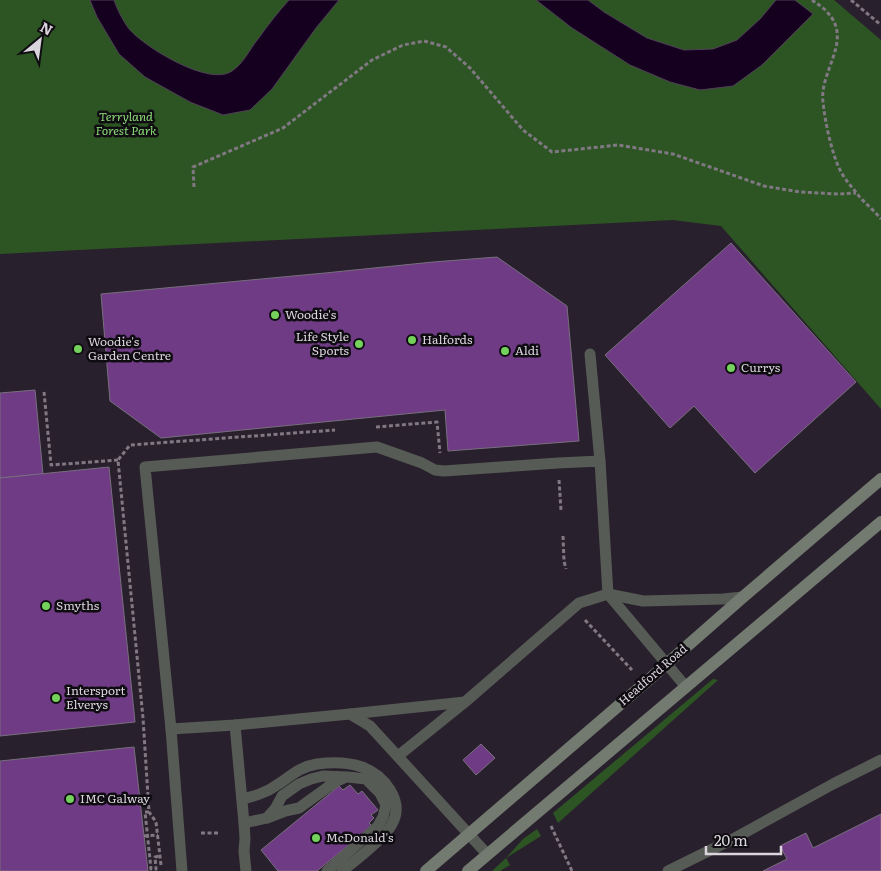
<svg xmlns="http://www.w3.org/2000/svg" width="881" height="871" viewBox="0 0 881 871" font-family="Literata,serif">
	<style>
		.green { fill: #2d5523 }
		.water { fill: #15001f; stroke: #504058 }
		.building { fill: #6e3b84; stroke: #796f7e }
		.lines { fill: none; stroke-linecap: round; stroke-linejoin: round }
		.path { stroke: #807883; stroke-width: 3; stroke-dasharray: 4 2.5; stroke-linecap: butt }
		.lane { stroke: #575b55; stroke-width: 11 }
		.secondary { stroke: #737b71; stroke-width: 12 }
		.poi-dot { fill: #74d25c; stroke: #0f0c11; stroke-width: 2 }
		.labels { text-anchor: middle; stroke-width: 5; stroke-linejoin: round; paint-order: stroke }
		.park-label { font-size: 12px; font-style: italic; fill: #8ddd79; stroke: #0f0c11 }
		.poi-label { font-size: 12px; fill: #dad4dd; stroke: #0f0c11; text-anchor: start }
		.street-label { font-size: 12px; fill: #dad4dd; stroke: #0f0c11 }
	</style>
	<rect width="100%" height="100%" fill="#29202d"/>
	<g class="green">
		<path d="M 0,0 L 834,0 L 881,40 L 881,409 L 721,226 L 673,220 L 0,254 Z"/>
		<path d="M 713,679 L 718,680 L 558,823 L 553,813 Z"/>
		<path d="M 537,829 L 541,836 L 506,858 L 510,865 L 500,871 L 492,871 L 506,858 L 523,839 Z"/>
	</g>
	<g class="water">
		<path d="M 90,0 L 114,0 C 117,9 124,23 130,30 C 146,48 210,87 232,71 C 244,63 249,50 258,39 C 268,25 278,12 289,0 L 339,0 L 316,28 L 272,89 L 250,110 L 223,115 L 190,102 L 145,77 L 119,54 L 97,17 Z"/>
		<path d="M 536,0 L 588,0 L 604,12 L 647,38 L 684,50 L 713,49 L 737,40 L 760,19 L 776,0 L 795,0 L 813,14 L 762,65 L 733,86 L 700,90 L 670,82 L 630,65 L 572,28 Z"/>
	</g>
	<g class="building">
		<path d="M 731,243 L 856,382 L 755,473 L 694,406 L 670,428 L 605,355 Z"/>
		<path d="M 497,257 L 567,306 L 579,441 L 448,451 L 445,410 L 161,438 L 110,401 L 101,294 L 325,273 L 433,262 Z"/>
		<path d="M 35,390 L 43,474 L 0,478 L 0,393 Z"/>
		<path d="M 109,467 L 135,722 L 0,736 L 0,478 Z"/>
		<path d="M 481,744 L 495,758 L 476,775 L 463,760 Z"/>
		<path d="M 134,747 L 148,871 L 0,871 L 0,761 Z"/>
		<path d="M 350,785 L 358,794 L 362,791 L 378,810 L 371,815 L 374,818 L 369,823 L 372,826 L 317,871 L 278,871 L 261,850 L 339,786 L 343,790 Z"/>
		<path d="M 881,814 L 881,871 L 763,871 L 787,859 L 780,846 L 806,833 L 813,848 Z"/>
	</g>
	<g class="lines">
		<g class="path">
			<path d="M 812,0 C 817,4 823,7 827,12 C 854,40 819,71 823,102 C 825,122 832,155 841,172 C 845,179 850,185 855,191 C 862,201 873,209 881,219"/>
			<path d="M 851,0 L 881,25"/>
			<path d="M 194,187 L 193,167 L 283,128 L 372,60 L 403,45 L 424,41 L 446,47 L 470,68 L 523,130 L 552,152 L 618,145 L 673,154 L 764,186 L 800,192 L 838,194 L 856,193"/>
			<path d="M 44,392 L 51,465 L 118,460"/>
			<path d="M 376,427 L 437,422 L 440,453"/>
			<path d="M 559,480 L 561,510"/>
			<path d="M 563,536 L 564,561 L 566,569"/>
			<path d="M 585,620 L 632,670"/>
			<path d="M 149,812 L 145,812 L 151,869 L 156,869 L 155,857 L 160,856"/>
			<path d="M 551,826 L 572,871"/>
			<path d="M 201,833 L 218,833"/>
			<path d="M 144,836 L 158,835"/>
			<path d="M 161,865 L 156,822 L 149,812 L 143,718 L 118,460 L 130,445 L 335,430"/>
		</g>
		<g class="lane">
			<path d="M 590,354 L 600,461"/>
			<path d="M 350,714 L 465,702"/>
			<path d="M 235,725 L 244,823 L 245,839 L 244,851 L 246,871"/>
			<path d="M 171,729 L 235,725 L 350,714 L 370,726 L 487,854"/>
			<path d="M 398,756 L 465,702 L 579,603 L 608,594 L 686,687"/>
			<path d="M 242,799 C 254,796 266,793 277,785 C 291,776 299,767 317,764 C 331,762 348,762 362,767 C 384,775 405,801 392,824 C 385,838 355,861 342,871"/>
			<path d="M 267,818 L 275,809 L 282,796 L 299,784 L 311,779 L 323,776 L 348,777 L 366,779 L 380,793 L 386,805 L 383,817 L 378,826 L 327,871"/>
			<path d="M 244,823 L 267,818 L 285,811 L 299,808 L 335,782 L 344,778"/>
			<path d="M 182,871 L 171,729 L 145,467 L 377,447 L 422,463 L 435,470 L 444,471 L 558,463 L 600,461 L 608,594 L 643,601 L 723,599 L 743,597"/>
			<path d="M 668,871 L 733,839 L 833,784 L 881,760"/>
		</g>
		<g class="secondary">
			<path d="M 426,871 L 645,683 L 743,597 L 881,479"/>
			<path d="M 468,871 L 881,522"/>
		</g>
	</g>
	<g class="poi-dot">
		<circle cx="275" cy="315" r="5"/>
		<circle cx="412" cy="340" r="5"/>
		<circle cx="359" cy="344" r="5"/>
		<circle cx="78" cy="349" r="5"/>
		<circle cx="505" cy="351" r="5"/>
		<circle cx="731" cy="368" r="5"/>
		<circle cx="46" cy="606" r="5"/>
		<circle cx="56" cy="698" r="5"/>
		<circle cx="70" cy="799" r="5"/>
		<circle cx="316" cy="838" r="5"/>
	</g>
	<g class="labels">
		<g class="park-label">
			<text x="126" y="121">Terryland<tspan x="126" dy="14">Forest Park</tspan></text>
		</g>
		<g class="poi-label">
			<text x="285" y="319">Woodie's</text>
			<text x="349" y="341" text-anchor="end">Life Style<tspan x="349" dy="14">Sports</tspan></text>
			<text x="422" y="344">Halfords</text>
			<text x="88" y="346">Woodie's<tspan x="88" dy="14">Garden Centre</tspan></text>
			<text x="515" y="355">Aldi</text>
			<text x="741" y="372">Currys</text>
			<text x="56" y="610">Smyths</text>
			<text x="66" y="695">Intersport<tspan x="66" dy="14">Elverys</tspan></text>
			<text x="80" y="803">IMC Galway</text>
			<text x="326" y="842">McDonald's</text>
		</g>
		<g class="street-label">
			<text transform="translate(653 675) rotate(-41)" y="4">Headford Road</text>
		</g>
	</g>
	<g transform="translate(40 40) rotate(29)" stroke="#0f0c11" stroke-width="4" paint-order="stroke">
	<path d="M0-4L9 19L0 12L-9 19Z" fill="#dad4dd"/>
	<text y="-8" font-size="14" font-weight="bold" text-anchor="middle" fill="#dad4dd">N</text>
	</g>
	<path d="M706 846v8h75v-8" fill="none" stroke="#dad4dd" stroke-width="2.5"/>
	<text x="714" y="846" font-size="15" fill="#dad4dd" stroke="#0f0c11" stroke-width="4" paint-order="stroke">20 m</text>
</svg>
